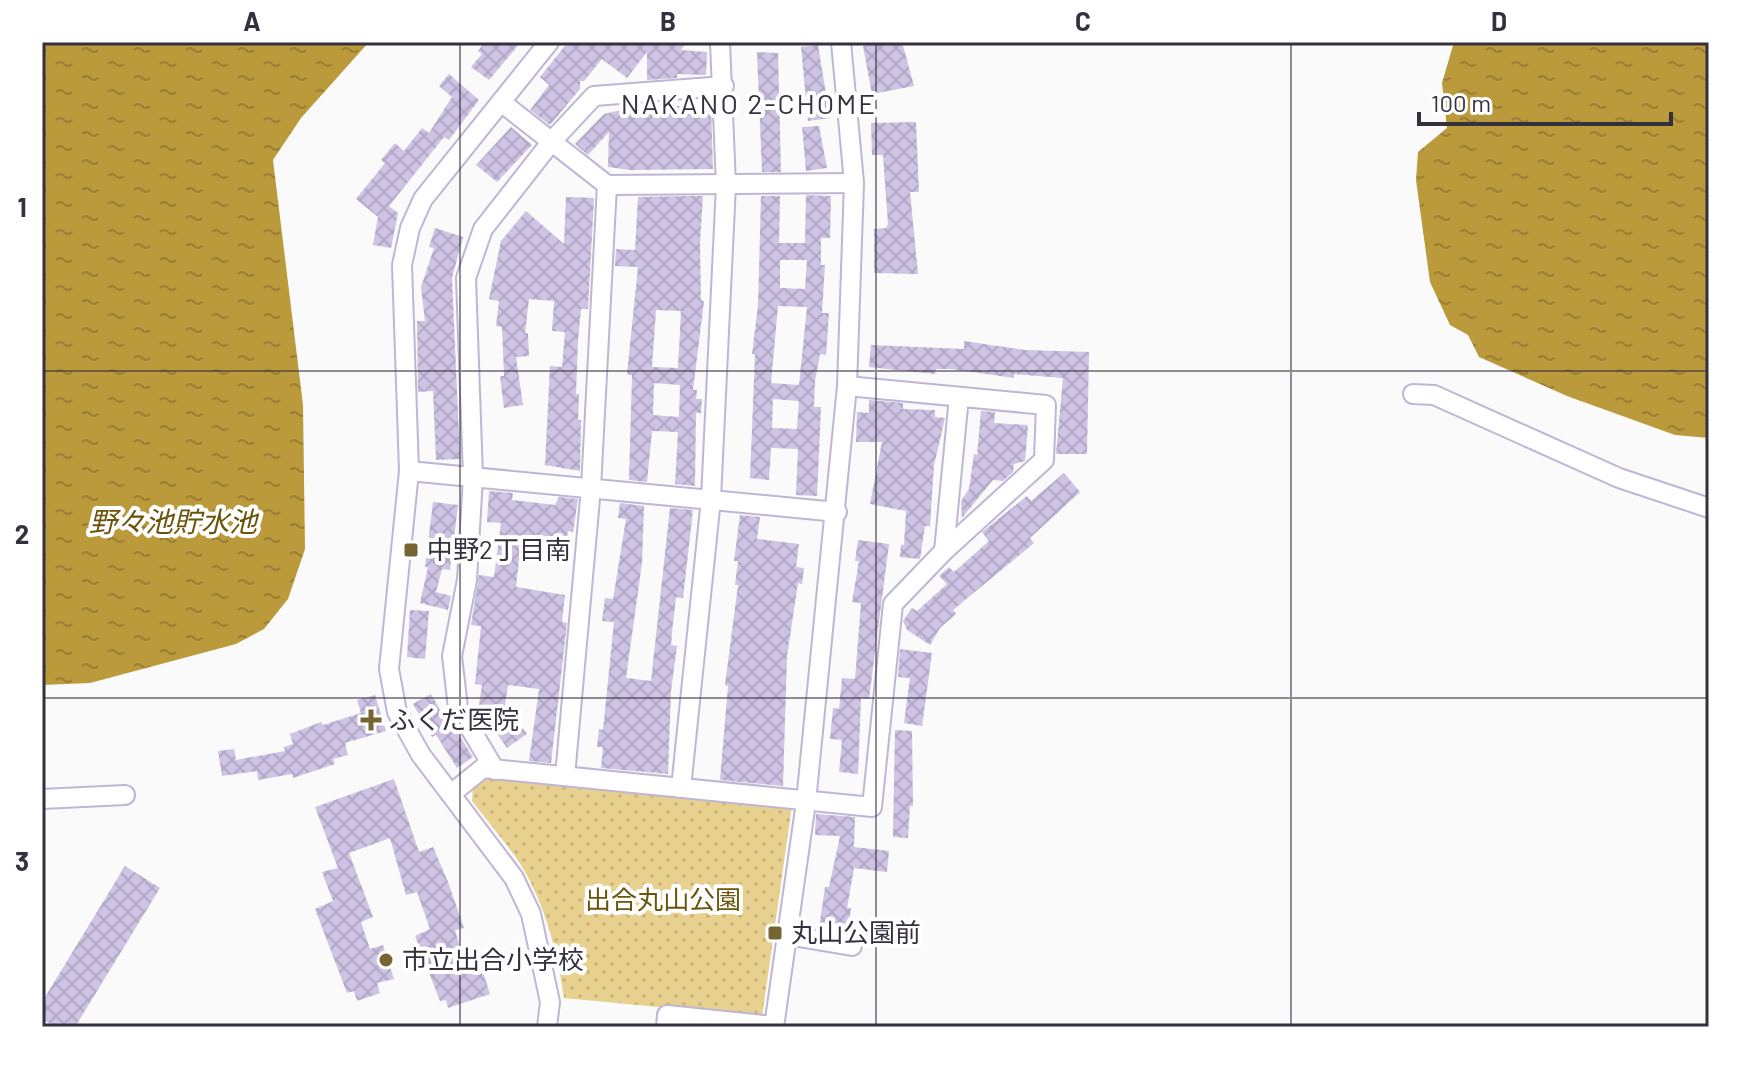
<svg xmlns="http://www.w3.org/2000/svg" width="1751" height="1069" viewBox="0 0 1751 1069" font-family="Barlow,'Noto Sans JP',sans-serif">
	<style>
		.park { fill: url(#park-dots) }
		.water { fill: url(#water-ripples) }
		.building { fill: url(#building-cross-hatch); fill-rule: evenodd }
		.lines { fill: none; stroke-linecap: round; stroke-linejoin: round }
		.minor-casing { stroke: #c0b5d5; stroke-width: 22 }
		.minor { stroke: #fff; stroke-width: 18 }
		.grid { fill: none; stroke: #35303d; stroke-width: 2; stroke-opacity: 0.55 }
		.poi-dot { fill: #766432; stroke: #fff; stroke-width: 3 }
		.labels { text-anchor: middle; stroke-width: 8; stroke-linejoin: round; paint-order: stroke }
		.poi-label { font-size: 26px; fill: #35303d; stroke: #fff; text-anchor: start }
		.park-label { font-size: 26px; fill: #6b550c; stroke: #fff }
		.neighbourhood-label { font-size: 28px; letter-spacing: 2px; fill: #35303d; stroke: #fff }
		.water-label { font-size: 28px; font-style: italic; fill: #6a5308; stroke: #fff }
		.neatline { fill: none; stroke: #35303d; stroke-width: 3 }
		.grid-label { font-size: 26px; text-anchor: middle; font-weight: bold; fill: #35303d }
	</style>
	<defs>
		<pattern id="park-dots" width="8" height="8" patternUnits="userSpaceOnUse" patternTransform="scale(2)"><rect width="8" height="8" fill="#e8d08f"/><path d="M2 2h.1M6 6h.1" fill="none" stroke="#c8b37c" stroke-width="1.8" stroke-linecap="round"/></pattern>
		<pattern id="water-ripples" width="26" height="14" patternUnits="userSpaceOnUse" patternTransform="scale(2)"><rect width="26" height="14" fill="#bb9a3c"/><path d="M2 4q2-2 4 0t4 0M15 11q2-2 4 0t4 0" fill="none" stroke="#997e34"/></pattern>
		<pattern id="building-cross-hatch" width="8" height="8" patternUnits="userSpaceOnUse" patternTransform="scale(2)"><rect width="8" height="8" fill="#cec3e4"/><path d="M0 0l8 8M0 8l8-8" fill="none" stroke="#b2a8c4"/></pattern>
	</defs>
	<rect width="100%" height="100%" fill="#fafafa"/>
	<path class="park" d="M 485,776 L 792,805 L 762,1017 L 564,998 C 557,949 543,896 515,856 C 501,837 486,819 472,801 L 473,787 Z"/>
	<g class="water">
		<path d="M 42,42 L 369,42 L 301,118 L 273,160 L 303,405 L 305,549 L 288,599 L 264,629 L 236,644 L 90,683 L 42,685 Z"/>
		<path d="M 1454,42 L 1709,42 L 1709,438 L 1675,435 L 1567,396 L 1479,357 L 1468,335 L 1450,325 L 1430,282 L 1416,180 L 1418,152 L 1447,128 L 1442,83 Z"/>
	</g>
	<g class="building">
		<path d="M 485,42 L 521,42 L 489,80 L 471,67 L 482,54 L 478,51 Z"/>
		<path d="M 568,42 L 687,42 L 681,50 L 707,52 L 706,75 L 677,74 L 677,78 L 647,80 L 647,52 L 627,78 L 602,59 L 584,81 L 580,81 L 580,89 L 550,125 L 530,110 L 549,85 L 540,77 Z"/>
		<path d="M 883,42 L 902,42 L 914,86 L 872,94 L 863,46 Z"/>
		<path d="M 818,45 L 830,118 L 808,121 L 801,47 Z"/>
		<path d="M 757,52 L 778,53 L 781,172 L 762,172 Z"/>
		<path d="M 449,74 L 479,100 L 449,140 L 444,137 L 389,206 L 398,213 L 391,248 L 373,245 L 378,217 L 356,199 L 385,163 L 381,160 L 395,143 L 404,151 L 422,128 L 429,133 L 452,97 L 439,86 Z"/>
		<path d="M 638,106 L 711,106 L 713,169 L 630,170 L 608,167 L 609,132 L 588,155 L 575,144 L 604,114 Z"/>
		<path d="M 916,122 L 919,192 L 910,192 L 918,274 L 874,273 L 874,229 L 886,228 L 888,224 L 883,155 L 872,155 L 871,123 Z"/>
		<path d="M 819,126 L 827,168 L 806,171 L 802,127 Z"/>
		<path d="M 511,127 L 532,145 L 497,182 L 476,165 Z"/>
		<path d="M 806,195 L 831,196 L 830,238 L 821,238 L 821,265 L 825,265 L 822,313 L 829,313 L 826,355 L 820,354 L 815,381 L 814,407 L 821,407 L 817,496 L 796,495 L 798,449 L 771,448 L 769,480 L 750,478 L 755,354 L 752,354 L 758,306 L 761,196 L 780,196 L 779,243 L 805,243 ZM 780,260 L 807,260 L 805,289 L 780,288 ZM 778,306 L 807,307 L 799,385 L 771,383 ZM 773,399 L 799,401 L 797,429 L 772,428 Z"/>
		<path d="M 685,196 L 703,196 L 700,243 L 701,300 L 704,301 L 693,390 L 697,390 L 696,399 L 702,399 L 701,413 L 696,413 L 695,486 L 675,484 L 678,432 L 652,431 L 647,482 L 629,480 L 632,375 L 627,374 L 638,267 L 615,266 L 616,249 L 635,250 L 638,197 ZM 656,310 L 681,311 L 678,368 L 652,367 ZM 654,383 L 680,385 L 679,417 L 653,415 Z"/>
		<path d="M 566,197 L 594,198 L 588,309 L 581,309 L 578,340 L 576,394 L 579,394 L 578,420 L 581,420 L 580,471 L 545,465 L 550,366 L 562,367 L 565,332 L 552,331 L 554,301 L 529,299 L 525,333 L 528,333 L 529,356 L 516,357 L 523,405 L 504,408 L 500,376 L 504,376 L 502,327 L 496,326 L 499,301 L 489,299 L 501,241 L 526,211 L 564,244 Z"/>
		<path d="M 435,228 L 463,237 L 452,278 L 460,459 L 436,460 L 433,391 L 418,392 L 417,321 L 425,321 L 421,287 L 434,248 L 429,247 Z"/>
		<path d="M 964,341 L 1025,350 L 1089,352 L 1087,454 L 1056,454 L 1063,378 L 1014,374 L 1014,378 L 952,369 L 936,369 L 935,374 L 869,367 L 871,345 L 964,349 Z"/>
		<path d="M 869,400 L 903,403 L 903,409 L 935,410 L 935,417 L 945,418 L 934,465 L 930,526 L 925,526 L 920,559 L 900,557 L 901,545 L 904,545 L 906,511 L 870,504 L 882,442 L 856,442 L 857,412 L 869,413 Z"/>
		<path d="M 981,411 L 995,412 L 994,423 L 1028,425 L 1025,461 L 1014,464 L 1013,472 L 1003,481 L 993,480 L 962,518 L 961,501 L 969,489 L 974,454 L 977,455 Z"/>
		<path d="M 1064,473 L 1080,492 L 1030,538 L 1034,543 L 953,610 L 956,614 L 940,628 L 930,645 L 907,630 L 903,621 L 912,608 L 917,611 L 947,584 L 939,576 L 949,567 L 954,572 L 989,541 L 982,532 L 1027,496 L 1031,501 Z"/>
		<path d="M 489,491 L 513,493 L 512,500 L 555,505 L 559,497 L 578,499 L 573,532 L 568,531 L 564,557 L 520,551 L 516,587 L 565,595 L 562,622 L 567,623 L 551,763 L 529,761 L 539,689 L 508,685 L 505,705 L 527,734 L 507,748 L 493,728 L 508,716 L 478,712 L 482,685 L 475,684 L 481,626 L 471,625 L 479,575 L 494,577 L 501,523 L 487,522 Z"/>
		<path d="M 433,502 L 458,505 L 450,570 L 442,569 L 436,592 L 451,596 L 448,610 L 420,603 L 428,567 L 425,567 Z"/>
		<path d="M 620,503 L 644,506 L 642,563 L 626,678 L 651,681 L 670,508 L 693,510 L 683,598 L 676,597 L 673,623 L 671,645 L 677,646 L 671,691 L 668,774 L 601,768 L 603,747 L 597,747 L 599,729 L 603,730 L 614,622 L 602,621 L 605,598 L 613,599 L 626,519 L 618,518 Z"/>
		<path d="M 740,515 L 760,517 L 757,539 L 799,544 L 796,567 L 804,568 L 802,584 L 798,583 L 787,656 L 783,786 L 720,780 L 728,686 L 725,685 L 738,585 L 735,585 L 738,561 L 734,561 Z"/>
		<path d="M 858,540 L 889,544 L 869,699 L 861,698 L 858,774 L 839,772 L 842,740 L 830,739 L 833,708 L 839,709 L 842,678 L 855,679 L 861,603 L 852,602 L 859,561 L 855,561 Z"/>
		<path d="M 410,610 L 429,611 L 425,659 L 407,657 Z"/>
		<path d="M 900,649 L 932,653 L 922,726 L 904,723 L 910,678 L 898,677 Z"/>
		<path d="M 431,694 L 454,734 L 457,732 L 473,757 L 457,768 L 436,735 L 432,737 L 413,704 Z"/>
		<path d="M 375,695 L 386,731 L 345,743 L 348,755 L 333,759 L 335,764 L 293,778 L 292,774 L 258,780 L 257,771 L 222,776 L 218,751 L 234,749 L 236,760 L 285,751 L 284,747 L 293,744 L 290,734 L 321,722 L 323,725 L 361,713 L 357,700 Z"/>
		<path d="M 895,730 L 912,731 L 913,806 L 910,806 L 908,838 L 893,837 Z"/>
		<path d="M 394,779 L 419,852 L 433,847 L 448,882 L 464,928 L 455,930 L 466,968 L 480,963 L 490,994 L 448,1008 L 446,1000 L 440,1001 L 415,936 L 430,929 L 417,892 L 406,895 L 390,838 L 349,853 L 373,917 L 361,922 L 370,949 L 383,945 L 394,979 L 377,983 L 380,993 L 357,1001 L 354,991 L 347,993 L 315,909 L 333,901 L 322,872 L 338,868 L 315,807 Z"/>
		<path d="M 816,814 L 855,817 L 854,847 L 889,851 L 887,872 L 854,868 L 847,908 L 851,908 L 848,933 L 819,928 L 825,887 L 829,887 L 840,836 L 815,835 Z"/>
		<path d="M 125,866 L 160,888 L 75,1027 L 56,1027 L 42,1019 L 42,1002 Z"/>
	</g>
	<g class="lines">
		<defs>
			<g id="minor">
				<path d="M 501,102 L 607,185 L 854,183"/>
				<path d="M 1413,394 L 1434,395 L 1619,478 L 1709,508"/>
				<path d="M 409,471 L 837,512"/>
				<path d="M 944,551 L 959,397"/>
				<path d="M 495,770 L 458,708 L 452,656 L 467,580 L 473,477 L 466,278 L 483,229 L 552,141 L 594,96 L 724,86"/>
				<path d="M 565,776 L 591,488 L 607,185"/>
				<path d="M 681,788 L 711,499 L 726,185 L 720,42"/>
				<path d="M 451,794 L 483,768 L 872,807 L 893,604 L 944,551 L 1044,460 L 1046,405 L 847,386"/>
				<path d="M 42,799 L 125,795"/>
				<path d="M 787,935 L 852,946"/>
				<path d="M 547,1027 L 550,1002 L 531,914 L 514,878 L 421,755 L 397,712 L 389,669 L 409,471 L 402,265 L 410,228 L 423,199 L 549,42"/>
				<path d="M 666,1027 L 667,1015 L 774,1026"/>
				<path d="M 774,1027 L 806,802 L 847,386 L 854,183 L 841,42"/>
			</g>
		</defs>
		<use href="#minor" class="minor-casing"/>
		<use href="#minor" class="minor"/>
	</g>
	<path class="grid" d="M 460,42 L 460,1027M 876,42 L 876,1027M 1291,42 L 1291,1027M 42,371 L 1709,371M 42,698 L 1709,698"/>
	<g class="poi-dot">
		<rect x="403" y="542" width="16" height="16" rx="4"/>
		<path d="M367 708h8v8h8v8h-8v8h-8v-8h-8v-8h8z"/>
		<rect x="767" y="925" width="16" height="16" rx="4"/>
		<circle cx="386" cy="960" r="8"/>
	</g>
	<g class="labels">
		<g class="poi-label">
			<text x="427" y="559">中野2丁目南</text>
			<text x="389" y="729">ふくだ医院</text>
			<text x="791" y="942">丸山公園前</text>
			<text x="402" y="969">市立出合小学校</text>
		</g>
		<g class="park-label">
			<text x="663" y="909">出合丸山公園</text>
		</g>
		<g class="neighbourhood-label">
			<text x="749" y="114">NAKANO 2-CHOME</text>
		</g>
		<g class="water-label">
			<text x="173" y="532">野々池貯水池</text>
		</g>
	</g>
	<rect width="1751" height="1069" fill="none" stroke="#ffffff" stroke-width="88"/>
	<path d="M1419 112v12h252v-12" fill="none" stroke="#35303d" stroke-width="4"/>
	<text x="1431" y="112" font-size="24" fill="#35303d" stroke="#ffffff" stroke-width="6" paint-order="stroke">100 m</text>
	<rect x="44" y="44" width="1663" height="981" class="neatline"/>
	<g class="grid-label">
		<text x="252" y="31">A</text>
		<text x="668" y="31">B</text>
		<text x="1083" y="31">C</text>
		<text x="1499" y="31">D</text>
		<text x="22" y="217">1</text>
		<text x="22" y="544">2</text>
		<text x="22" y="871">3</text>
	</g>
</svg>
